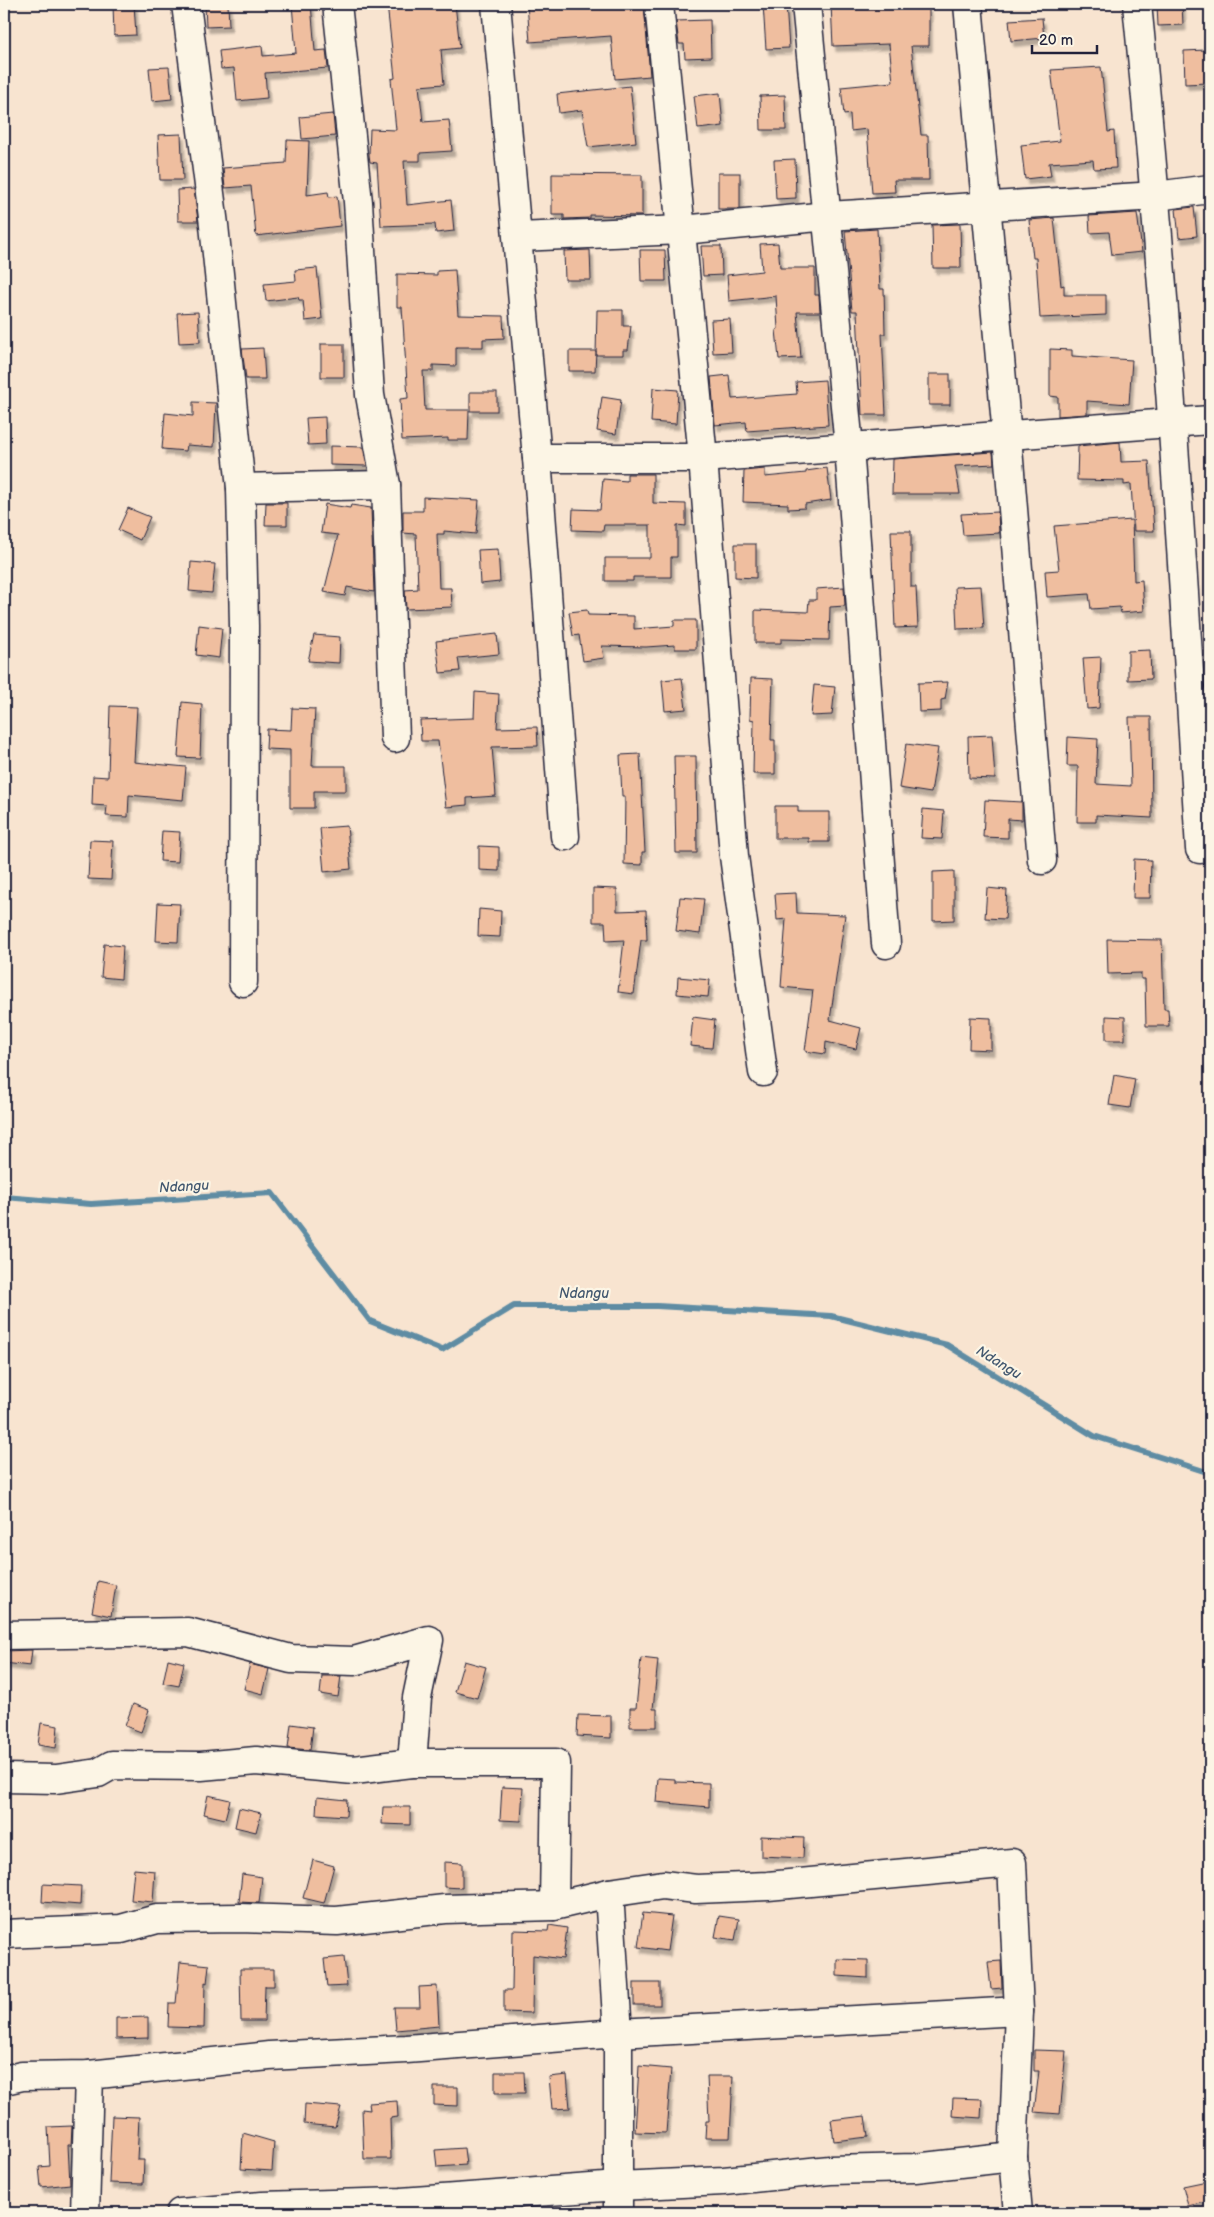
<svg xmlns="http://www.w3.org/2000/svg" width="1214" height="2217" viewBox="0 0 1214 2217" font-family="'Balsamiq Sans',sans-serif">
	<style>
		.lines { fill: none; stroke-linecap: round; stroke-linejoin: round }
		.stream { stroke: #5f8ca3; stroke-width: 6 }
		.building { fill: #efbe9f; stroke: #22223b; filter: url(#shadow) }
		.minor-casing { stroke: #22223b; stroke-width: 31 }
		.minor { stroke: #fcf5e5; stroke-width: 28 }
		.labels { text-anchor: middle; stroke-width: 4.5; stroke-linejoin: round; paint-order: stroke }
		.water-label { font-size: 14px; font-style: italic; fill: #41576f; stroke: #fcf5e5 }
	</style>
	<defs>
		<filter id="shadow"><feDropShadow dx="3" dy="5.5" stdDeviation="1" flood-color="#0004"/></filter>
	</defs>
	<rect width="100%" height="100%" fill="#f8e4d0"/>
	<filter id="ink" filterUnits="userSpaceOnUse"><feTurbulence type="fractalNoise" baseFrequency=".02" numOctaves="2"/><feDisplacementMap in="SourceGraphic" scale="10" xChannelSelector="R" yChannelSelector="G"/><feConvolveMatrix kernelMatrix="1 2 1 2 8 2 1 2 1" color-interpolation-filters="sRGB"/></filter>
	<g filter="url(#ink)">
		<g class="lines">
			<path class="stream" d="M 4,1197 L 91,1204 L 272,1193 L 370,1321 L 442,1350 L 514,1306 L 657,1306 L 831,1316 L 947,1345 L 1094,1436 L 1210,1473"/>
		</g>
		<g class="building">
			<path d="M 113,4 L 134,4 L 136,35 L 114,36 Z"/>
			<path d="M 205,4 L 228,4 L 229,26 L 206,27 Z"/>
			<path d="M 292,4 L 311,4 L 315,51 L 326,50 L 328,68 L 265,73 L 267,98 L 237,101 L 234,68 L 221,69 L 219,51 L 262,46 L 263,56 L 296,53 Z"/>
			<path d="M 387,4 L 455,4 L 460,48 L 441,50 L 444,84 L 419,86 L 423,122 L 449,120 L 452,151 L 420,153 L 420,161 L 404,161 L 407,205 L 451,200 L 454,231 L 436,233 L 435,224 L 381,226 L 377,163 L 370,162 L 369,155 L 370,129 L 396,130 L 391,79 L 395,78 Z"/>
			<path d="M 527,4 L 644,4 L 650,76 L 615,79 L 611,36 L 530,42 Z"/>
			<path d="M 763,4 L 786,4 L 789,48 L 766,49 Z"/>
			<path d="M 831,4 L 905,4 L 905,8 L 929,8 L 929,46 L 911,46 L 921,135 L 928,135 L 929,180 L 894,180 L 895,192 L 872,193 L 867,129 L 851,131 L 850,114 L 844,115 L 841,87 L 893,82 L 889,44 L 833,46 Z"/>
			<path d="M 1157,4 L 1182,4 L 1183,25 L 1158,26 Z"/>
			<path d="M 1042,18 L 1044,38 L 1011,41 L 1009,20 Z"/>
			<path d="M 710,20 L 711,57 L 685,58 L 684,44 L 679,44 L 676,21 Z"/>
			<path d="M 1206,50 L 1207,83 L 1185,84 L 1184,51 Z"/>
			<path d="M 169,67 L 172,99 L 152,101 L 149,68 Z"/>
			<path d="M 1101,67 L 1108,132 L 1114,131 L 1116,168 L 1094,169 L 1093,160 L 1049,163 L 1051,176 L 1025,179 L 1021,145 L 1060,141 L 1051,70 Z"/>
			<path d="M 630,86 L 636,142 L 588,147 L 582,110 L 559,113 L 557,94 Z"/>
			<path d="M 720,93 L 723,126 L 698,129 L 694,96 Z"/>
			<path d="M 785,95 L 786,130 L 761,130 L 760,96 Z"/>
			<path d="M 333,114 L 335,136 L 302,139 L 300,117 Z"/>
			<path d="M 181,134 L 183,180 L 160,180 L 158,135 Z"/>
			<path d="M 287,140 L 309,141 L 307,195 L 328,192 L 329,197 L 337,196 L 340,226 L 256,236 L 251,186 L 225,188 L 223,168 L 286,163 Z"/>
			<path d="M 795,159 L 796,198 L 776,199 L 774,160 Z"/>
			<rect x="718" y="173" width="22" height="36"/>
			<path d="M 552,174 L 642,175 L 642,216 L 590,215 L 590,218 L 564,219 L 564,215 L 552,215 Z"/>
			<path d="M 194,189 L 198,221 L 178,221 L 177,190 Z"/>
			<path d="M 1194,207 L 1197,236 L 1179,238 L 1176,209 Z"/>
			<path d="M 1137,213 L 1142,252 L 1112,255 L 1109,232 L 1090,233 L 1089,216 Z"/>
			<path d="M 1054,218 L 1061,286 L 1064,285 L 1064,295 L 1106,295 L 1106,315 L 1040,318 L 1036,258 L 1033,258 L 1029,220 Z"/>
			<path d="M 960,224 L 961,268 L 933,268 L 932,225 Z"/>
			<path d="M 877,229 L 880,289 L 884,289 L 885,334 L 882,334 L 886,415 L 862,415 L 857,311 L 852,311 L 845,231 Z"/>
			<path d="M 778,243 L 780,268 L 815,268 L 815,295 L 819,295 L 820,312 L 797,312 L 801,358 L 779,359 L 776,330 L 778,329 L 776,296 L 729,301 L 727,275 L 762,271 L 760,244 Z"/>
			<path d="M 701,246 L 721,246 L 722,275 L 703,276 Z"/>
			<path d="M 590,250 L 591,280 L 565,280 L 564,251 Z"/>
			<path d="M 640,250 L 665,250 L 666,281 L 641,281 Z"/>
			<path d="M 317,268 L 322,319 L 305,321 L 303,300 L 299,300 L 298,297 L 266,301 L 264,284 L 296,281 L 295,270 Z"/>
			<path d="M 455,270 L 458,315 L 503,316 L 504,338 L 483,339 L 483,347 L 456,347 L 456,366 L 433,365 L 433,371 L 423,371 L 425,410 L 469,410 L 468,440 L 448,440 L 448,438 L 402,440 L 400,399 L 408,398 L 402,307 L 397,307 L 397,274 L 437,275 L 437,271 Z"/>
			<path d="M 597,310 L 623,310 L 623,326 L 631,326 L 628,350 L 623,350 L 623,355 L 596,355 Z"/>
			<path d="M 198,312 L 200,342 L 179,343 L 177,313 Z"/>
			<path d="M 730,319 L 732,352 L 713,353 L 711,320 Z"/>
			<rect x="321" y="344" width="23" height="33"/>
			<path d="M 263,348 L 265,379 L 246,379 L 242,349 Z"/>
			<path d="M 1050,349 L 1072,350 L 1072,356 L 1132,360 L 1129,404 L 1087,401 L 1087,414 L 1058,416 L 1058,397 L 1050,396 Z"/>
			<path d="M 569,351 L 596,351 L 595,371 L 569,371 Z"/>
			<rect x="929" y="374" width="21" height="31"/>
			<path d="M 729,375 L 732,399 L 797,394 L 796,382 L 825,380 L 828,425 L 747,431 L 746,422 L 715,425 L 711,377 Z"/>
			<path d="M 653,388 L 678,390 L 676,424 L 651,422 Z"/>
			<rect x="470" y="392" width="27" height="19"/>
			<path d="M 602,397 L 621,400 L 616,434 L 597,431 Z"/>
			<path d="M 193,402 L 216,403 L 214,447 L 187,445 L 186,451 L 162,449 L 165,413 L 193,416 Z"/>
			<path d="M 325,417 L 326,444 L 308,445 L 306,418 Z"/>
			<path d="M 1120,442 L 1121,462 L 1149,461 L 1154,531 L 1134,531 L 1131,484 L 1124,485 L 1124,481 L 1077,480 L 1078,446 Z"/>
			<path d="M 330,446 L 363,447 L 367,466 L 330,465 Z"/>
			<path d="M 993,452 L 994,464 L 955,466 L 960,494 L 892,494 L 893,459 Z"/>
			<path d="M 827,468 L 831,500 L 805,504 L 805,508 L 788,509 L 788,504 L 743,502 L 744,471 L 765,469 L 765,477 L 806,473 L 806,471 Z"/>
			<path d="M 627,474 L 653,474 L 653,503 L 686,504 L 686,526 L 677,525 L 677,557 L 671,557 L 671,577 L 633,577 L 633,581 L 605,581 L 605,558 L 650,558 L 650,525 L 604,525 L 603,531 L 572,530 L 573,509 L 600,510 L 603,479 L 627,481 Z"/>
			<path d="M 423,497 L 479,500 L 476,534 L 444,531 L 444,534 L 437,534 L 439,588 L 451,588 L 452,607 L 406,609 L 405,590 L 418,589 L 416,534 L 403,533 L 403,511 L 423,511 Z"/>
			<path d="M 266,503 L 287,503 L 287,525 L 265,525 Z"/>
			<path d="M 325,504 L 350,508 L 351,505 L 371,508 L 374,592 L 347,587 L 345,596 L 324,592 L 338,535 L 321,533 Z"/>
			<path d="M 128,508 L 150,517 L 140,540 L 118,530 Z"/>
			<path d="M 998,512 L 999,533 L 963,535 L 961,514 Z"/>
			<path d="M 1132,520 L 1134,581 L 1142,580 L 1144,611 L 1121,613 L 1120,607 L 1091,609 L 1089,594 L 1047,597 L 1045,571 L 1059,570 L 1054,526 Z"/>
			<path d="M 891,531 L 911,531 L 911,587 L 916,587 L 918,627 L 895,628 Z"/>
			<path d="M 735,544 L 756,544 L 756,578 L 735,577 Z"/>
			<path d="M 498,549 L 500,582 L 480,584 L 478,550 Z"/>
			<path d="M 191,562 L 215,564 L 212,593 L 189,591 Z"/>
			<path d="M 981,586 L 984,628 L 957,629 L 955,587 Z"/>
			<path d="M 844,587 L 845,606 L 830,607 L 829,640 L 781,639 L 781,643 L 755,643 L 755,610 L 808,612 L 809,600 L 816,600 L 816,589 Z"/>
			<path d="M 587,610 L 588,615 L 634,616 L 634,629 L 674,626 L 674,620 L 696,620 L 696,649 L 675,649 L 675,645 L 646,647 L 602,646 L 604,658 L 583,661 L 579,635 L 573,636 L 569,612 Z"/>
			<path d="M 199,625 L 222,628 L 219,658 L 196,655 Z"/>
			<path d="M 497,634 L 499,654 L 458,658 L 460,671 L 440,673 L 436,641 Z"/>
			<path d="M 314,635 L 340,637 L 339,663 L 308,661 Z"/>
			<path d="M 1150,650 L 1151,679 L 1128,680 L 1128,651 Z"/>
			<path d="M 1101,657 L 1099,708 L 1087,709 L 1083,658 Z"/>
			<path d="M 682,678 L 686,709 L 665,711 L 662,680 Z"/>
			<path d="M 751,678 L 773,679 L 771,740 L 775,740 L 775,774 L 753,774 L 754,720 L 750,719 Z"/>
			<path d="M 948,682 L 945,699 L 941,700 L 941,711 L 919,712 L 918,683 Z"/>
			<path d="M 814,685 L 835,687 L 832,715 L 811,716 Z"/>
			<path d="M 475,692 L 499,694 L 497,728 L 537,727 L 538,746 L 492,747 L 496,796 L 467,798 L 467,805 L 446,807 L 438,741 L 421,741 L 420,720 L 474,718 Z"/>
			<path d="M 182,702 L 202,704 L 200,758 L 178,757 Z"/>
			<path d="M 110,706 L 137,707 L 134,762 L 186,767 L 183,800 L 129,795 L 128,817 L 106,816 L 107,806 L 92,805 L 93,776 L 108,777 Z"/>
			<path d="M 292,708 L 315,709 L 312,766 L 346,766 L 346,791 L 314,791 L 314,808 L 290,808 L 290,750 L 266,749 L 267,729 L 291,730 Z"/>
			<path d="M 1129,717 L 1151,717 L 1152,818 L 1096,815 L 1096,822 L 1077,822 L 1078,766 L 1067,766 L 1068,737 L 1098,739 L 1096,784 L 1131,786 Z"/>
			<path d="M 992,735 L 995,779 L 969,778 L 968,736 Z"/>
			<path d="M 906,744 L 938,748 L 931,793 L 899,788 Z"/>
			<path d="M 640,754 L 645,852 L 642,852 L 642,865 L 624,864 L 625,796 L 622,796 L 620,755 Z"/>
			<path d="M 674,756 L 696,756 L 697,853 L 676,853 Z"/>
			<path d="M 985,800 L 1022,802 L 1022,820 L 1008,819 L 1008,838 L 983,837 Z"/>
			<path d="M 775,806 L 798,806 L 798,812 L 829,812 L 829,842 L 809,842 L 809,838 L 775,838 Z"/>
			<path d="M 923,809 L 944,811 L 942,839 L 921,838 Z"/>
			<path d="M 347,826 L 351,869 L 324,872 L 320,828 Z"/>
			<path d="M 162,831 L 180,832 L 178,862 L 160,861 Z"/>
			<path d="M 90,840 L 113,841 L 111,880 L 88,879 Z"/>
			<path d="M 479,846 L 499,847 L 499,871 L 479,870 Z"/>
			<path d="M 1134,859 L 1151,860 L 1150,898 L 1133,898 Z"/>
			<path d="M 954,871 L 954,920 L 933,921 L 933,872 Z"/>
			<path d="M 593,888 L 617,889 L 617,911 L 646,910 L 647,940 L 641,940 L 634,994 L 618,992 L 624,940 L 606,941 L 605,922 L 593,922 Z"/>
			<path d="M 987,888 L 1007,890 L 1005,919 L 985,918 Z"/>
			<path d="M 796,893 L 797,913 L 845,915 L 830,1020 L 861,1028 L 856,1049 L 826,1042 L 825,1054 L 805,1051 L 813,990 L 781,987 L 786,919 L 777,920 L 775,894 Z"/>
			<path d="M 680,897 L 704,899 L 700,934 L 676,931 Z"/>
			<path d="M 158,903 L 180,904 L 178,942 L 156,941 Z"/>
			<path d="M 479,909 L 501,911 L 500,937 L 478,936 Z"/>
			<path d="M 1107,939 L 1162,940 L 1164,1009 L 1168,1009 L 1169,1026 L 1146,1026 L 1145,979 L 1141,979 L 1141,973 L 1108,974 Z"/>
			<path d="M 104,944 L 123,946 L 121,979 L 101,977 Z"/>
			<path d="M 678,977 L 710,980 L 708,997 L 677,994 Z"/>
			<path d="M 1106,1016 L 1125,1017 L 1125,1040 L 1106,1040 Z"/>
			<path d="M 693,1017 L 715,1020 L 712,1048 L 690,1046 Z"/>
			<path d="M 970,1017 L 991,1018 L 991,1050 L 969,1049 Z"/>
			<path d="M 1114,1075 L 1135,1079 L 1130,1108 L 1109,1105 Z"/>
			<path d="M 98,1581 L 116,1585 L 111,1616 L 92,1612 Z"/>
			<path d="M 32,1650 L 30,1666 L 4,1663 L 4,1651 Z"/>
			<path d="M 641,1658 L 658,1660 L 653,1709 L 657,1709 L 657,1727 L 630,1727 L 630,1708 L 636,1708 Z"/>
			<path d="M 168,1659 L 184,1663 L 179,1686 L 163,1683 Z"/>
			<path d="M 464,1661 L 486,1667 L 477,1698 L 455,1692 Z"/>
			<path d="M 250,1664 L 269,1669 L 263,1694 L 244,1689 Z"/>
			<path d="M 322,1676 L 341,1676 L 338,1697 L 320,1694 Z"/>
			<path d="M 133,1704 L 149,1710 L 141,1732 L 125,1726 Z"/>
			<path d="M 578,1715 L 611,1716 L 611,1738 L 577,1736 Z"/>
			<path d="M 41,1723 L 58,1726 L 56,1748 L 38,1745 Z"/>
			<path d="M 291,1724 L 313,1727 L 310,1750 L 288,1748 Z"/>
			<path d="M 658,1778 L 675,1779 L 675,1782 L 709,1783 L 709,1807 L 656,1802 Z"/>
			<path d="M 502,1787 L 523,1788 L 521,1821 L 500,1820 Z"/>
			<path d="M 208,1795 L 230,1800 L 225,1819 L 204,1814 Z"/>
			<path d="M 317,1797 L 347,1800 L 346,1816 L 316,1814 Z"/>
			<path d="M 383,1807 L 410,1807 L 410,1825 L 382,1824 Z"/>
			<path d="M 239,1808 L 261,1813 L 256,1832 L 235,1827 Z"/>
			<path d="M 761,1836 L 804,1838 L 803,1858 L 761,1856 Z"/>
			<path d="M 313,1860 L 334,1866 L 324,1903 L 303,1898 Z"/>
			<path d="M 444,1862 L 462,1863 L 462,1888 L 444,1887 Z"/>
			<path d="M 134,1869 L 155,1871 L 153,1902 L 131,1900 Z"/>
			<path d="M 242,1874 L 262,1877 L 259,1903 L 239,1902 Z"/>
			<path d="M 43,1884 L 81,1886 L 80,1905 L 42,1902 Z"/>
			<path d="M 643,1913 L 672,1916 L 667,1951 L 638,1947 Z"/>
			<path d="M 719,1916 L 739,1919 L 735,1940 L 715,1937 Z"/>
			<path d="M 549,1925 L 567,1928 L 563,1959 L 533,1955 L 532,2013 L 504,2012 L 504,1990 L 512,1990 L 513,1930 L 548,1931 Z"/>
			<path d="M 344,1957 L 347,1986 L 327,1987 L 324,1959 Z"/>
			<path d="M 837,1959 L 868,1960 L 868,1978 L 837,1976 Z"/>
			<path d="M 1001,1961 L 1002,1988 L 991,1989 L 988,1962 Z"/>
			<path d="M 180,1962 L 209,1965 L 207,1983 L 205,1982 L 204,2028 L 168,2027 L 169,2003 L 176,2003 Z"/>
			<path d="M 240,1969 L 274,1969 L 274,1986 L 265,1986 L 264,2021 L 241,2021 Z"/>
			<rect x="634" y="1983" width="26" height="22"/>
			<path d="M 437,1986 L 439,2026 L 396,2030 L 394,2007 L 420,2007 L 419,1987 Z"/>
			<path d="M 148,2017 L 148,2038 L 116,2039 L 116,2018 Z"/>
			<path d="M 1034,2050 L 1066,2051 L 1060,2114 L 1034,2112 L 1039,2071 L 1034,2071 Z"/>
			<path d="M 639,2066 L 671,2069 L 666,2133 L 635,2132 Z"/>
			<path d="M 495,2072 L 524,2072 L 525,2093 L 495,2093 Z"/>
			<path d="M 567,2075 L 570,2108 L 552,2109 L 549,2077 Z"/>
			<path d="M 707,2076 L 733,2076 L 730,2138 L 705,2138 L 706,2121 L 709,2121 Z"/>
			<path d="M 434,2087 L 458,2087 L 458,2106 L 434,2105 Z"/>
			<path d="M 953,2098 L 982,2099 L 981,2118 L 952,2116 Z"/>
			<path d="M 397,2101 L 398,2117 L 390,2118 L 391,2159 L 364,2159 L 362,2109 L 370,2110 L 369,2103 Z"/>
			<path d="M 305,2104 L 341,2107 L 335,2127 L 304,2124 Z"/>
			<path d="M 112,2116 L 139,2117 L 137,2160 L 144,2160 L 143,2184 L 109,2183 Z"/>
			<path d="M 865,2116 L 868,2137 L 834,2141 L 831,2120 Z"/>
			<path d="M 72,2126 L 71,2145 L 68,2145 L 70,2184 L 41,2187 L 39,2167 L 50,2166 L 48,2127 Z"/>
			<path d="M 243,2133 L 274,2142 L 272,2171 L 241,2169 Z"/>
			<path d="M 464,2148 L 466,2165 L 437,2167 L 435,2150 Z"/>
			<path d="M 1207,2181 L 1210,2201 L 1188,2206 L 1183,2186 Z"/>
		</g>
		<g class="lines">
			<defs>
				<g id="minor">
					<path d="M 186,4 L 214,225 L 241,488 L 244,626 L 243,982"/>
					<path d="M 337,4 L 358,202 L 370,395 L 386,485 L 395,738"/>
					<path d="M 496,4 L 537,458 L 565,836"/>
					<path d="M 659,4 L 703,458 L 734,856 L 763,1072"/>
					<path d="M 806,4 L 849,447 L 886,944"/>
					<path d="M 968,4 L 1007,436 L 1042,860"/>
					<path d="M 1137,4 C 1165,285 1183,567 1200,849"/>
					<path d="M 518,237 L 682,230 L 828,216 L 1156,196 L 1210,189"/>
					<path d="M 537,458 L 703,458 L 1210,420"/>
					<path d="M 241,488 L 386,485"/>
					<path d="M 4,1635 L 188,1632 L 291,1659 L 354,1661 L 429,1640 L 417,1698 L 412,1763"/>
					<path d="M 4,1778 L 56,1779 L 98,1773 L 112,1765 L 201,1766 L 256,1761 L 354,1770 L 412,1763 L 556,1763 L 554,1906"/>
					<path d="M 609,1893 L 618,2033 L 618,2213"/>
					<path d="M 4,1934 L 121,1929 L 157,1919 L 240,1918 L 337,1921 L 445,1909 L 554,1906 L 609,1893 L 663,1885 L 696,1889 L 768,1886 L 1012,1863 L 1019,2011 L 1013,2157 L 1018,2213"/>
					<path d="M 4,2080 L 22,2076 L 89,2075 L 269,2056 L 406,2049 L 618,2033 L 1019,2011"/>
					<path d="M 85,2213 L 89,2075"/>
					<path d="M 180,2213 L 262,2206 L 401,2202 L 618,2186 L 724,2181 L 830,2170 L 915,2168 L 1013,2157"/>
				</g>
			</defs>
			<use href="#minor" class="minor-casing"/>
			<use href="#minor" class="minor"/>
		</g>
	</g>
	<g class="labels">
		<g class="water-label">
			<text transform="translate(184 1186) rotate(-3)" y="5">Ndangu</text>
			<text x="584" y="1298">Ndangu</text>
			<text transform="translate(999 1362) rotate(32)" y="5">Ndangu</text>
		</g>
	</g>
	<rect width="1214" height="2217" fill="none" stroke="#fcf5e5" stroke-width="20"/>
	<rect x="10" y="10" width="1194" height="2197" fill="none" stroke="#22223b" stroke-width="2" filter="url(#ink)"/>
	<path d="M1032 45v8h65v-8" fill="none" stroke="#22223b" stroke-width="2.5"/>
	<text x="1039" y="45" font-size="15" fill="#22223b" stroke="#fcf5e5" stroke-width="4" paint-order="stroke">20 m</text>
</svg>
